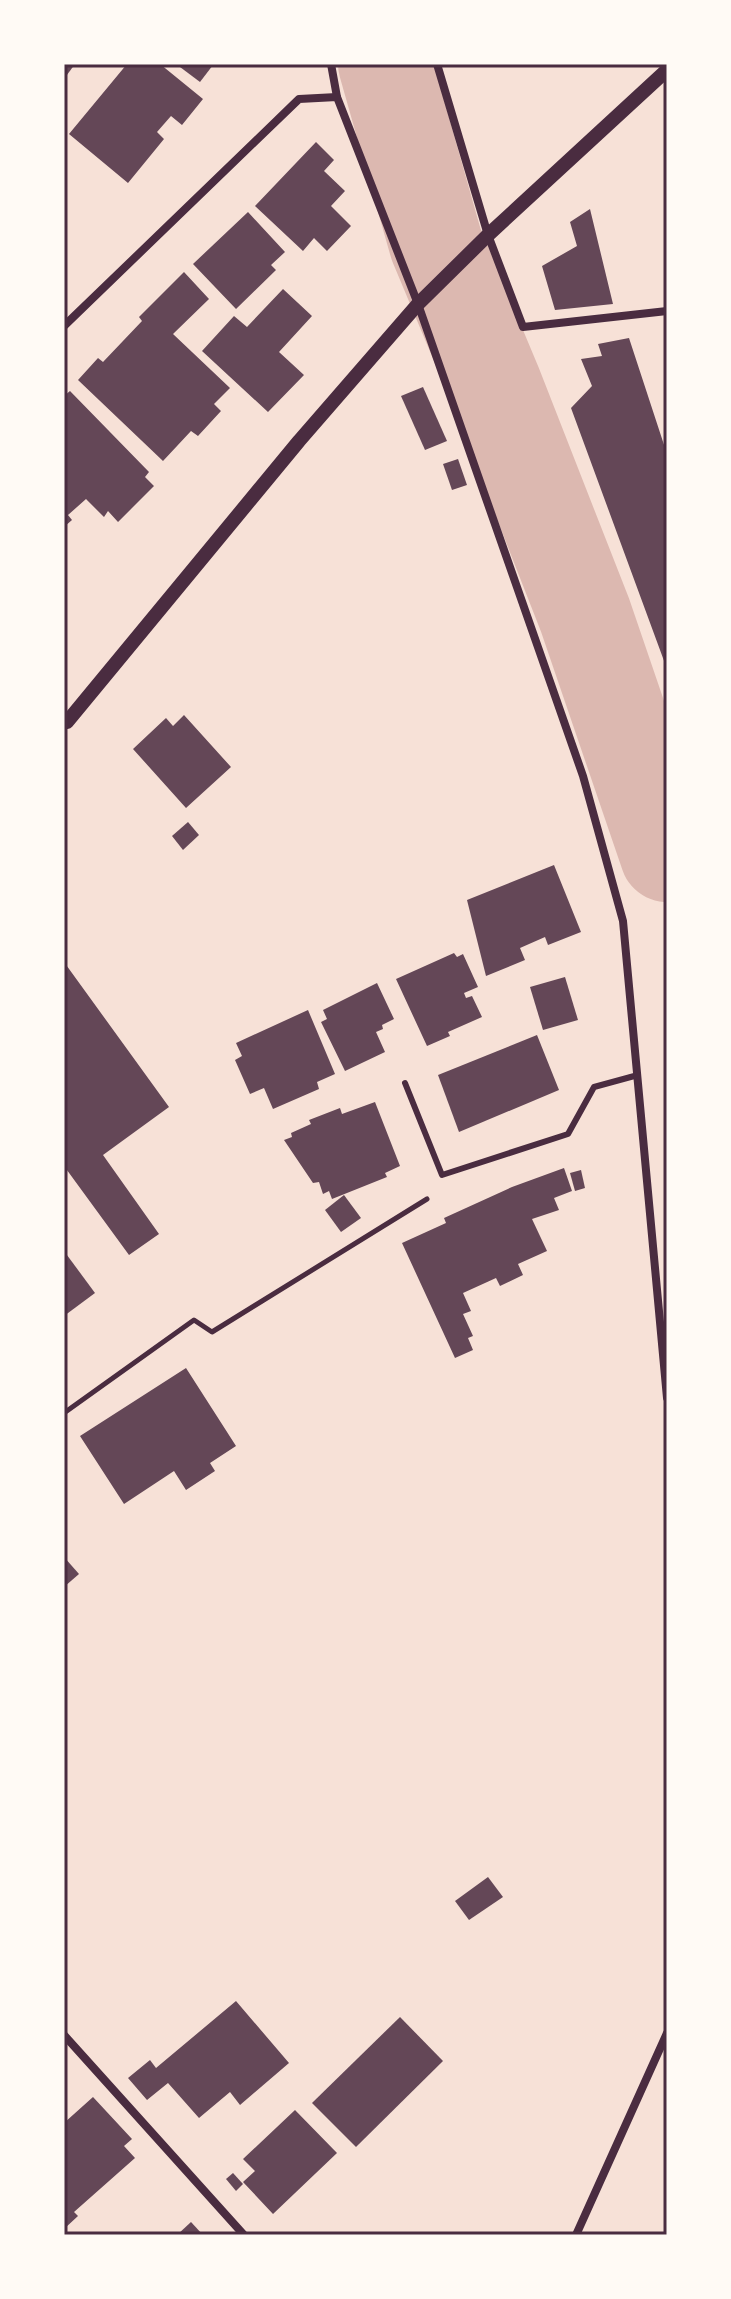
<svg xmlns="http://www.w3.org/2000/svg" width="731" height="2299" viewBox="0 0 731 2299" font-family="'Roboto Condensed',sans-serif">
	<style>
		.lines { fill: none; stroke-linecap: round; stroke-linejoin: round }
		.river { stroke: #dcb8b0; stroke-width: 94 }
		.building { fill: #644757 }
		.path { stroke: #4a2c40; stroke-width: 5 }
		.service { stroke: #4a2c40; stroke-width: 6 }
		.minor { stroke: #4a2c40; stroke-width: 8 }
		.tertiary { stroke: #4a2c40; stroke-width: 14 }
		.neatline { fill: none; stroke: #4a2c40; stroke-width: 3 }
	</style>
	<rect width="100%" height="100%" fill="#f7e1d7"/>
	<g class="lines">
		<path class="river" d="M 385,64 L 436,244 L 495,385 L 585,615 L 667,855"/>
	</g>
	<g class="building">
		<path d="M 64,64 L 75,64 L 64,79 Z"/>
		<path d="M 127,64 L 160,64 L 203,99 L 182,125 L 171,116 L 157,132 L 164,139 L 128,183 L 69,134 Z"/>
		<path d="M 176,64 L 211,64 L 213,65 L 200,82 Z"/>
		<path d="M 316,142 L 334,160 L 324,171 L 345,191 L 331,206 L 351,226 L 327,251 L 314,238 L 303,251 L 255,206 Z"/>
		<path d="M 590,209 L 613,304 L 555,310 L 542,266 L 577,246 L 570,222 Z"/>
		<path d="M 248,212 L 285,252 L 271,265 L 276,270 L 236,309 L 193,264 Z"/>
		<path d="M 184,272 L 209,299 L 173,334 L 230,388 L 214,404 L 221,411 L 198,436 L 191,431 L 163,461 L 78,380 L 98,358 L 103,362 L 142,321 L 139,317 Z"/>
		<path d="M 283,289 L 312,316 L 279,352 L 304,375 L 268,412 L 202,351 L 234,316 L 247,327 Z"/>
		<path d="M 629,338 L 667,454 L 667,669 L 571,408 L 592,386 L 581,359 L 602,356 L 598,344 Z"/>
		<path d="M 423,387 L 447,441 L 425,450 L 401,396 Z"/>
		<path d="M 70,391 L 149,472 L 145,477 L 154,486 L 118,522 L 108,511 L 104,517 L 86,499 L 68,515 L 72,520 L 64,527 L 64,396 Z"/>
		<path d="M 458,459 L 467,485 L 452,490 L 443,464 Z"/>
		<path d="M 184,715 L 231,767 L 186,808 L 133,749 L 166,718 L 173,726 Z"/>
		<path d="M 188,822 L 199,835 L 183,850 L 172,836 Z"/>
		<path d="M 554,865 L 581,932 L 548,945 L 545,937 L 520,948 L 525,960 L 486,976 L 467,900 Z"/>
		<path d="M 454,953 L 457,957 L 463,954 L 478,987 L 464,993 L 466,998 L 472,996 L 482,1017 L 448,1032 L 450,1036 L 427,1046 L 396,979 Z"/>
		<path d="M 64,962 L 169,1107 L 103,1155 L 159,1234 L 129,1255 L 64,1166 Z"/>
		<path d="M 565,977 L 578,1020 L 543,1030 L 530,987 Z"/>
		<path d="M 377,983 L 394,1019 L 382,1025 L 383,1029 L 376,1032 L 385,1052 L 345,1071 L 321,1022 L 327,1019 L 323,1010 Z"/>
		<path d="M 308,1010 L 335,1074 L 317,1082 L 319,1089 L 273,1109 L 264,1088 L 250,1094 L 235,1060 L 242,1056 L 236,1043 Z"/>
		<path d="M 537,1035 L 559,1090 L 459,1132 L 438,1075 Z"/>
		<path d="M 375,1102 L 400,1166 L 385,1173 L 387,1177 L 332,1199 L 329,1191 L 323,1194 L 319,1182 L 313,1183 L 284,1140 L 292,1137 L 291,1133 L 311,1124 L 309,1120 L 340,1108 L 342,1114 Z"/>
		<path d="M 564,1168 L 572,1191 L 554,1198 L 559,1210 L 532,1219 L 547,1251 L 518,1264 L 523,1275 L 500,1286 L 496,1278 L 463,1293 L 471,1311 L 463,1314 L 473,1336 L 468,1338 L 473,1350 L 455,1358 L 402,1243 L 446,1223 L 444,1218 L 512,1187 Z"/>
		<path d="M 581,1170 L 585,1188 L 575,1191 L 570,1173 Z"/>
		<path d="M 344,1195 L 361,1218 L 341,1232 L 325,1210 Z"/>
		<path d="M 64,1251 L 95,1293 L 64,1316 Z"/>
		<path d="M 186,1368 L 236,1446 L 210,1463 L 215,1471 L 186,1490 L 174,1471 L 124,1504 L 80,1436 Z"/>
		<path d="M 64,1557 L 79,1574 L 64,1587 Z"/>
		<path d="M 488,1877 L 503,1897 L 469,1920 L 455,1901 Z"/>
		<path d="M 236,2001 L 289,2063 L 240,2105 L 230,2092 L 199,2118 L 168,2083 L 147,2100 L 128,2078 L 150,2060 L 156,2068 Z"/>
		<path d="M 400,2017 L 443,2061 L 356,2147 L 312,2103 Z"/>
		<path d="M 93,2097 L 132,2139 L 124,2146 L 135,2158 L 74,2212 L 78,2216 L 64,2229 L 64,2123 Z"/>
		<path d="M 295,2110 L 337,2153 L 273,2214 L 243,2182 L 255,2171 L 243,2159 Z"/>
		<path d="M 233,2173 L 243,2184 L 236,2191 L 226,2179 Z"/>
		<path d="M 191,2222 L 203,2235 L 177,2235 Z"/>
	</g>
	<g class="lines">
		<path class="path" d="M 64,1413 L 194,1320 L 212,1332 L 427,1199"/>
		<path class="service" d="M 405,1083 L 442,1175 L 568,1134 L 594,1087 L 638,1075"/>
		<g class="minor">
			<path d="M 331,64 L 337,97"/>
			<path d="M 437,64 L 488,235 L 523,327 L 667,311"/>
			<path d="M 64,326 L 299,99 L 337,97 L 418,304 L 583,776 L 623,921 L 667,1398"/>
			<path d="M 64,2035 L 244,2235"/>
			<path d="M 576,2235 L 667,2033"/>
		</g>
		<path class="tertiary" d="M 67,722 L 299,441 L 418,304 L 488,235 L 667,70"/>
	</g>
	<rect width="731" height="2299" fill="none" stroke="#fffaf5" stroke-width="132"/>
	<rect x="66" y="66" width="599" height="2167" class="neatline"/>
</svg>
